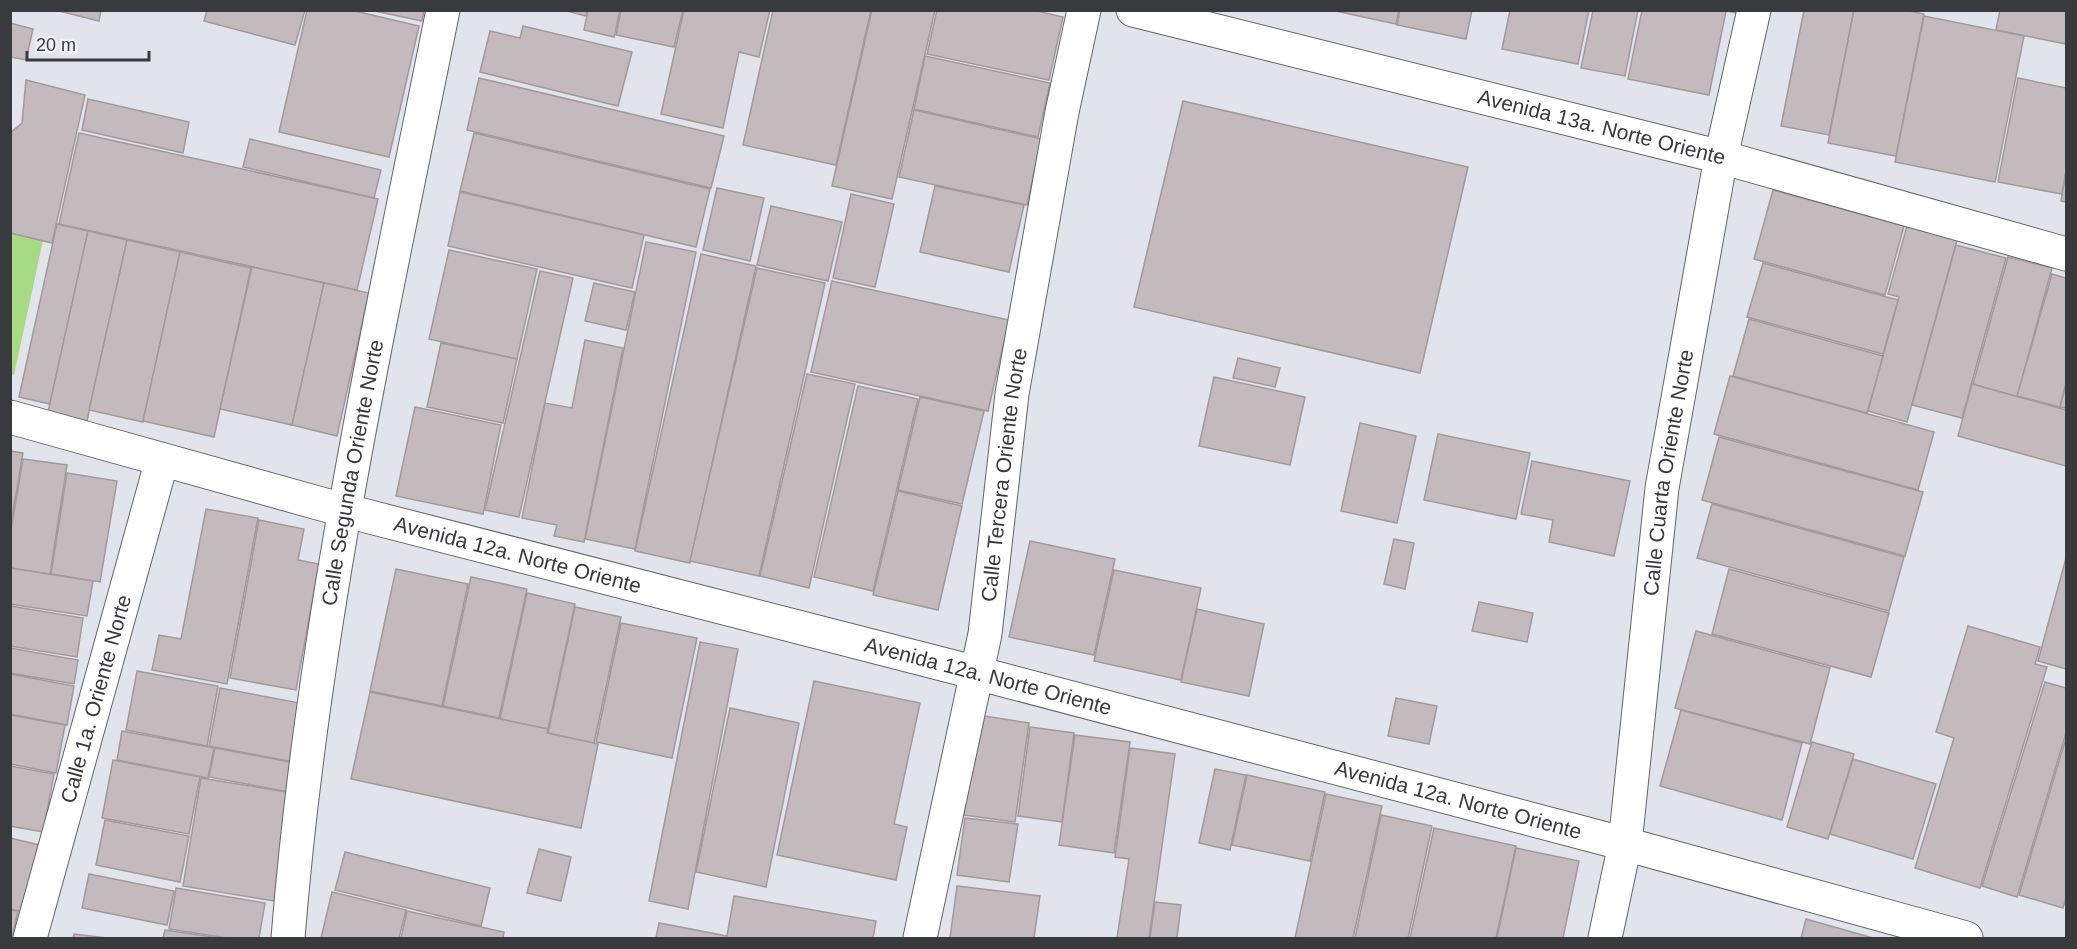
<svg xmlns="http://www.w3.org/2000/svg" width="2077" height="949" viewBox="0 0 2077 949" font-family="Helvetica,sans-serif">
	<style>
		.green { fill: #a6da83 }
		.building { fill: #c3babd; stroke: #a1999b; stroke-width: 1.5 }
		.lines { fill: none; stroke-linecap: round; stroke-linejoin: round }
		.minor-casing { stroke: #63656c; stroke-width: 35 }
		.minor { stroke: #fff; stroke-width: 33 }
		.labels { text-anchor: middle; stroke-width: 6; stroke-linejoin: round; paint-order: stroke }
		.street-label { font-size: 21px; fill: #393a3d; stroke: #eef1f9 }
	</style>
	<rect width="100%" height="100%" fill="#e1e4eb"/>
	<path class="green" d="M 11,221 L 45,231 L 14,375 L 11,374 Z"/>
	<g class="building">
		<path d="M 55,10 L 101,10 L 99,21 Z"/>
		<path d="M 207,10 L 305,10 L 295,45 L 204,21 Z"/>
		<path d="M 307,10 L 351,10 L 419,26 L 389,157 L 279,132 Z"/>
		<path d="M 370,10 L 424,10 L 422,21 Z"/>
		<path d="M 563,10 L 587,10 L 586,16 Z"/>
		<path d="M 588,10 L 620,10 L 614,37 L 584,30 Z"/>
		<path d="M 621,10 L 683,10 L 674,47 L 616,35 Z"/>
		<path d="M 684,10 L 770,10 L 759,57 L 739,52 L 723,128 L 661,114 Z"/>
		<path d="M 773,10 L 871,10 L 836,165 L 743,145 Z"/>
		<path d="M 872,10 L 935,10 L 892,199 L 832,186 Z"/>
		<path d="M 937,10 L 1033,10 L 1063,17 L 1049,80 L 927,54 Z"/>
		<path d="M 1331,10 L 1399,10 L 1396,24 Z"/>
		<path d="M 1400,10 L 1472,10 L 1466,39 L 1397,25 Z"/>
		<path d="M 1510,10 L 1589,10 L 1578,64 L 1502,49 Z"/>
		<path d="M 1593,10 L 1638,10 L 1625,76 L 1581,68 Z"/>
		<path d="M 1642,10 L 1743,10 L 1742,14 L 1726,11 L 1709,95 L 1628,79 Z"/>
		<path d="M 1804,10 L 1854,10 L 1829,135 L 1781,126 Z"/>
		<path d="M 1854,10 L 1904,10 L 1924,14 L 1896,156 L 1828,143 Z"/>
		<path d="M 2000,10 L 2066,10 L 2066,44 L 1996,30 Z"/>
		<path d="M 1924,16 L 2024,36 L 1995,182 L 1895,162 Z"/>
		<path d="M 10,23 L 33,29 L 26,60 L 10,57 Z"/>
		<path d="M 523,26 L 632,52 L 618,106 L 480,72 L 490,31 L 520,38 Z"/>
		<path d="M 925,56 L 1050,83 L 1038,137 L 914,109 Z"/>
		<path d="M 479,78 L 724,136 L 711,188 L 467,130 Z"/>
		<path d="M 2018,78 L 2066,88 L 2066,171 L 2062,194 L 1998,182 Z"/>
		<path d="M 26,80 L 85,95 L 52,243 L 10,233 L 10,133 L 22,123 Z"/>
		<path d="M 88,99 L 189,122 L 183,153 L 82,130 Z"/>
		<path d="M 1183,101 L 1468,167 L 1420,373 L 1134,307 Z"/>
		<path d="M 914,110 L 1041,139 L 1027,205 L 899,177 Z"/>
		<path d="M 79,133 L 378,199 L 357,290 L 59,224 Z"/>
		<path d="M 474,133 L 710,189 L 696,247 L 460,191 Z"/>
		<path d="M 250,139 L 381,170 L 374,198 L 243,167 Z"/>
		<path d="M 2066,172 L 2066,202 L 2061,201 Z"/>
		<path d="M 935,186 L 1024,205 L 1009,272 L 920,252 Z"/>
		<path d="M 717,188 L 764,198 L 750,261 L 703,250 Z"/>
		<path d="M 1773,190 L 1904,226 L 1885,295 L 1754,259 Z"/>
		<path d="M 460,192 L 644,235 L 632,288 L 448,246 Z"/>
		<path d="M 851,194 L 894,204 L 875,287 L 833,278 Z"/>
		<path d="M 771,206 L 842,222 L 828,281 L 757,265 Z"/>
		<path d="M 57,224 L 88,231 L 50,404 L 19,397 Z"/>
		<path d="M 1907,226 L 1957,240 L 1907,422 L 1868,411 L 1899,297 L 1888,294 Z"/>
		<path d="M 88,231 L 127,240 L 87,421 L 48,412 Z"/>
		<path d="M 127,240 L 180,252 L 143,422 L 89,410 Z"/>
		<path d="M 646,242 L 696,252 L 635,549 L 585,539 Z"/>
		<path d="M 1956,245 L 2006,258 L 1962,418 L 1912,405 Z"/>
		<path d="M 449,250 L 537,269 L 517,359 L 429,339 Z"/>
		<path d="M 180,252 L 251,268 L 214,437 L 143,421 Z"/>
		<path d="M 701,254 L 756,266 L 690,563 L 635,551 Z"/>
		<path d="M 2008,257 L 2052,268 L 2017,397 L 1973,384 Z"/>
		<path d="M 1763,263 L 1898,300 L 1883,354 L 1747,317 Z"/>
		<path d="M 252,267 L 324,283 L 292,425 L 220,409 Z"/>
		<path d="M 757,268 L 825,283 L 759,576 L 690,561 Z"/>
		<path d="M 540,271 L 573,278 L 519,517 L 485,510 Z"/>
		<path d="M 2052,274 L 2066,278 L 2066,382 L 2060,407 L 2017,396 Z"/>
		<path d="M 832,281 L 1009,320 L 988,411 L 811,372 Z"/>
		<path d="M 324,283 L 369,293 L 337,436 L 292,425 Z"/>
		<path d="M 594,283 L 635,292 L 626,330 L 585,321 Z"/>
		<path d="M 1749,319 L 1883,356 L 1867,413 L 1733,376 Z"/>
		<path d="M 585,340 L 623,348 L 584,542 L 554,536 L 557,525 L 522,518 L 545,403 L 572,408 Z"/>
		<path d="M 441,343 L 517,359 L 503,423 L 427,407 Z"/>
		<path d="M 1238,358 L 1280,368 L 1275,387 L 1233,378 Z"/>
		<path d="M 807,374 L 855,384 L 809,588 L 760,576 Z"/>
		<path d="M 1730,376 L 1934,432 L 1918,490 L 1714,434 Z"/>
		<path d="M 1214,377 L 1305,397 L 1290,465 L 1199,446 Z"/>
		<path d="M 1972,384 L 2066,410 L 2066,466 L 1958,436 Z"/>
		<path d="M 2066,384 L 2066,408 L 2060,407 Z"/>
		<path d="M 858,386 L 918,399 L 873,591 L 814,577 Z"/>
		<path d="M 920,397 L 984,411 L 962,504 L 898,490 Z"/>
		<path d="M 415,407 L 501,425 L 483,514 L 396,496 Z"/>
		<path d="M 1360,423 L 1416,436 L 1397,523 L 1341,511 Z"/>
		<path d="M 1438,434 L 1530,453 L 1516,519 L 1424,500 Z"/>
		<path d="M 1719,437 L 1923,492 L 1905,556 L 1702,500 Z"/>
		<path d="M 10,451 L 23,453 L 10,529 Z"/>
		<path d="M 23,459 L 67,465 L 50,574 L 10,568 L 10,536 Z"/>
		<path d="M 1532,461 L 1630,481 L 1614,556 L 1549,542 L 1553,520 L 1521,514 Z"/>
		<path d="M 67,473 L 117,481 L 100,582 L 51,574 Z"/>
		<path d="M 898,491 L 962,506 L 938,610 L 873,595 Z"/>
		<path d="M 1712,504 L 1904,557 L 1889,611 L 1697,558 Z"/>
		<path d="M 206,509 L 258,518 L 227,684 L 152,670 L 159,635 L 181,639 Z"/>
		<path d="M 259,520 L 304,529 L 298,560 L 319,564 L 296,690 L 230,678 Z"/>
		<path d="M 1394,539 L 1414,543 L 1405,589 L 1384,584 Z"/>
		<path d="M 1030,541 L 1115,559 L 1094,655 L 1009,637 Z"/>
		<path d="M 2066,558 L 2066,669 L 2038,661 Z"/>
		<path d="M 10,568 L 93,581 L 87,616 L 10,604 Z"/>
		<path d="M 396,569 L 468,584 L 442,706 L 370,691 Z"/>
		<path d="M 1729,569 L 1889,613 L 1871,677 L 1712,634 Z"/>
		<path d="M 1114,570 L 1201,588 L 1181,680 L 1094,661 Z"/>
		<path d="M 471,577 L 527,589 L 499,718 L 443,706 Z"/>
		<path d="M 527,593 L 575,604 L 548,729 L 500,719 Z"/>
		<path d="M 1479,602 L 1533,613 L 1527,642 L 1472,631 Z"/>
		<path d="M 10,606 L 83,618 L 77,657 L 10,646 Z"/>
		<path d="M 575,607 L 621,617 L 594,743 L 548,733 Z"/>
		<path d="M 1197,609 L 1264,624 L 1249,696 L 1181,682 Z"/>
		<path d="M 621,623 L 697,638 L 672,758 L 596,742 Z"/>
		<path d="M 1968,626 L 2040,647 L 2035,664 L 2047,667 L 1980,888 L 1915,868 L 1954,738 L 1936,732 Z"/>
		<path d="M 1696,631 L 1830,668 L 1810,744 L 1675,708 Z"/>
		<path d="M 700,642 L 738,649 L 688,909 L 649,901 Z"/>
		<path d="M 10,648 L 78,660 L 74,684 L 10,673 Z"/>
		<path d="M 137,671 L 218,686 L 207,746 L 126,730 Z"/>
		<path d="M 10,674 L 74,686 L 67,725 L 10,714 Z"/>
		<path d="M 814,681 L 920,703 L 894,824 L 907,827 L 896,880 L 777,855 Z"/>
		<path d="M 2045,682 L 2066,688 L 2066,733 L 2017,897 L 1982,886 Z"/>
		<path d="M 220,688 L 305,704 L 294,762 L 209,746 Z"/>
		<path d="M 370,692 L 548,729 L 547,733 L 598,744 L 581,828 L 351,779 Z"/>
		<path d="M 1396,698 L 1437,706 L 1429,744 L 1388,736 Z"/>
		<path d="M 730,708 L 799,723 L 766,887 L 696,872 Z"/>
		<path d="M 1681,710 L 1802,743 L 1782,820 L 1660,786 Z"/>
		<path d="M 10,715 L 65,725 L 56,773 L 10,764 Z"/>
		<path d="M 978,715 L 1029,723 L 1015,822 L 964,815 Z"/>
		<path d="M 1030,727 L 1074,733 L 1062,822 L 1018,816 Z"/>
		<path d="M 122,731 L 214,748 L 208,778 L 117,760 Z"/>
		<path d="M 1075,735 L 1130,742 L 1114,853 L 1059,845 Z"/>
		<path d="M 2066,738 L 2066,898 L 2063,908 L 2019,895 Z"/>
		<path d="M 1812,742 L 1854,754 L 1828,839 L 1787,827 Z"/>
		<path d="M 215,748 L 295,763 L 289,792 L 209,777 Z"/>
		<path d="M 1130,748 L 1175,754 L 1149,938 L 1117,938 L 1129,859 L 1115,857 Z"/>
		<path d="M 1853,759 L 1936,784 L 1913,859 L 1830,834 Z"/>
		<path d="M 113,760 L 200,777 L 189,834 L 102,818 Z"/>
		<path d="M 10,766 L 54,774 L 43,832 L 10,826 Z"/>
		<path d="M 1215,769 L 1246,775 L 1230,850 L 1199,843 Z"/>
		<path d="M 1247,775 L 1325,792 L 1310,861 L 1232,845 Z"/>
		<path d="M 201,778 L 292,793 L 274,901 L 183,886 Z"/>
		<path d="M 1326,794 L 1382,806 L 1353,938 L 1295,938 Z"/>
		<path d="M 1381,815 L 1432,826 L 1408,938 L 1355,938 Z"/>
		<path d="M 965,818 L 1018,824 L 1009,882 L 957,875 Z"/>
		<path d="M 105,820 L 189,836 L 180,882 L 96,865 Z"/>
		<path d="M 1434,828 L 1516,846 L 1496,938 L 1410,938 Z"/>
		<path d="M 10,838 L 40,845 L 25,912 L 10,909 Z"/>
		<path d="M 1516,848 L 1579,861 L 1563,938 L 1497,938 Z"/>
		<path d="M 539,849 L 571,857 L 561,901 L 527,893 Z"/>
		<path d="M 345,852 L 490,888 L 481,926 L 335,890 Z"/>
		<path d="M 89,874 L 174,891 L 167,925 L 82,908 Z"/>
		<path d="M 957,886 L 1040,896 L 1034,938 L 950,938 Z"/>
		<path d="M 176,888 L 265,903 L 259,938 L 227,938 L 169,929 Z"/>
		<path d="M 332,892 L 406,910 L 399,938 L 321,938 Z"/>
		<path d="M 734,896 L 876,921 L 873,938 L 656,938 L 659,923 L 727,936 Z"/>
		<path d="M 1155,902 L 1181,905 L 1177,938 L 1150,938 Z"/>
		<path d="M 10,910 L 18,911 L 12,938 L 10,938 Z"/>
		<path d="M 407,911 L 504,932 L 503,938 L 401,938 Z"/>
		<path d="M 1806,919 L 1873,938 L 1801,938 Z"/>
		<path d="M 165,930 L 219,938 L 163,938 Z"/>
		<path d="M 74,934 L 107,938 L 73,938 Z"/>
	</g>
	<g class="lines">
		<defs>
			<g id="minor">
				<path id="s1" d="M 1133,10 L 1721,157 L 2066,254"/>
				<path id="s2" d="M 10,417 L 343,510 L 977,673 L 1625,844 L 1966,938"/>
				<path id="s3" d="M 30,938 L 162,460"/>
				<path id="s4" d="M 288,938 C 313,625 381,318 443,10"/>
				<path id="s5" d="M 920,938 L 985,634 L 1012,394 L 1062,112 L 1084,10"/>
				<path id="s6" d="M 1605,938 L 1625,844 L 1662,488 L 1721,157 L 1754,10"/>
			</g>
		</defs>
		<use href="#minor" class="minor-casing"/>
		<use href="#minor" class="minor"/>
	</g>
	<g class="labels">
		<g class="street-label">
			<text dy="7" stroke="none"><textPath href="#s1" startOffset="483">Avenida 13a. Norte Oriente</textPath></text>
			<text dy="7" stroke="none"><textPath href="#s4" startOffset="470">Calle Segunda Oriente Norte</textPath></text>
			<text dy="7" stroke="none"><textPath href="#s6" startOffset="470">Calle Cuarta Oriente Norte</textPath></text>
			<text dy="7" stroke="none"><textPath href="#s5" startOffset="471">Calle Tercera Oriente Norte</textPath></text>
			<text dy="7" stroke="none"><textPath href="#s2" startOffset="526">Avenida 12a. Norte Oriente</textPath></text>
			<text dy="7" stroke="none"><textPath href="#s2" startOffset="1012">Avenida 12a. Norte Oriente</textPath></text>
			<text dy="7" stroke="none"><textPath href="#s3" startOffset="248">Calle 1a. Oriente Norte</textPath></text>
			<text dy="7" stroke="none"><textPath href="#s2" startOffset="1498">Avenida 12a. Norte Oriente</textPath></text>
		</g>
	</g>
	<rect width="2077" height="949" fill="none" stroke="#393a3d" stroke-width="24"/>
	<path d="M27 51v9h122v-9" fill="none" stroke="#393a3d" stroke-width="3"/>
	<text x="36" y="51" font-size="18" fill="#393a3d" stroke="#eef1f9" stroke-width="4.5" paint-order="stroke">20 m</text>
</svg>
